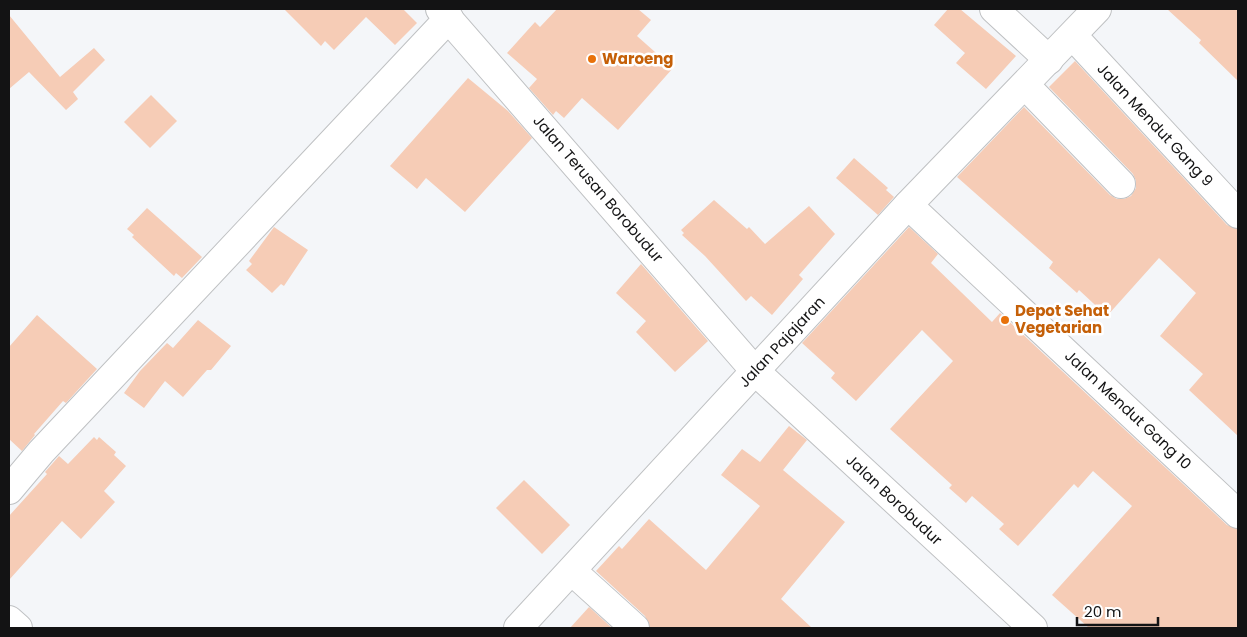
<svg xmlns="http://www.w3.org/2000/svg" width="1247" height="637" viewBox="0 0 1247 637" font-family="Poppins,sans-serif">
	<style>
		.building { fill: #f6ccb6 }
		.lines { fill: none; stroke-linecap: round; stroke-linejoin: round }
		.street-casing { stroke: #bfc1c3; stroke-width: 30 }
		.street { stroke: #fff; stroke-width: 28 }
		.food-dot { fill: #e8710a; stroke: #fff; stroke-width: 2 }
		.labels { text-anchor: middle; stroke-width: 5; stroke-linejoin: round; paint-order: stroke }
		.food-label { font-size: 15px; font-weight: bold; fill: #c56008; stroke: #fff; text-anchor: start }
		.street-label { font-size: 15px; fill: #131314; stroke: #fff }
	</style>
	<rect width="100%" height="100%" fill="#f4f6f9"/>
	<g class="building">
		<path d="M 284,9 L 403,9 L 417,23 L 395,45 L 366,17 L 334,50 L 325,41 L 321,46 Z"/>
		<path d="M 557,9 L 638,9 L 651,20 L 637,36 L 673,68 L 618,130 L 582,98 L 564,118 L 556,111 L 553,115 L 529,88 L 537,79 L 507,53 L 535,22 L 540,27 Z"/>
		<path d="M 948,9 L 960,9 L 1016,56 L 986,89 L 956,63 L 965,53 L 934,25 Z"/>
		<path d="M 1167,9 L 1238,9 L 1238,81 L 1199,43 L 1201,40 Z"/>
		<path d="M 9,15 L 60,77 L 94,48 L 105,60 L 73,92 L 78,99 L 66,110 L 29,72 L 9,89 Z"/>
		<path d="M 1075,61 L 1227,225 L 1238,229 L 1238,436 L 1189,390 L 1203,374 L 1160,336 L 1196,293 L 1159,258 L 1107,316 L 1079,290 L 1077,293 L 1049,268 L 1053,262 L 957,177 L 1024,107 L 1110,195 L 1117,199 L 1124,199 L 1131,196 L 1136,188 L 1136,181 L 1133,174 L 1049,87 Z"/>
		<path d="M 468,78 L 508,111 L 532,138 L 465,212 L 426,178 L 417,189 L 390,166 Z"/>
		<path d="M 151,95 L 177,121 L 150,148 L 124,122 Z"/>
		<path d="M 854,158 L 888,188 L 886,190 L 894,197 L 878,215 L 836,178 Z"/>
		<path d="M 714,200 L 747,229 L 749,227 L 765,244 L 809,206 L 835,234 L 799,275 L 803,279 L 772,315 L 751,296 L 746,301 L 705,256 L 682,235 L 684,233 L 681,230 Z"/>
		<path d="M 147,208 L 202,257 L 182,278 L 176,273 L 174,276 L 132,237 L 134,235 L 127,229 Z"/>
		<path d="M 274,227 L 308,250 L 284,286 L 281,284 L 272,293 L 246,270 L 252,264 L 249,261 Z"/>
		<path d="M 909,227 L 938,254 L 931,263 L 992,322 L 1000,313 L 1227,525 L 1238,529 L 1238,628 L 1089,628 L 1052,595 L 1132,506 L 1093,471 L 1078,488 L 1074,484 L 1018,546 L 999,529 L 1004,524 L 972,496 L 966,503 L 949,488 L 952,485 L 890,429 L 953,361 L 922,330 L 856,401 L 831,378 L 835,373 L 802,343 Z"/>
		<path d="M 641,264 L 708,341 L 675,372 L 636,332 L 646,321 L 616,293 Z"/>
		<path d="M 37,315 L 97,369 L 66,403 L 63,401 L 34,434 L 35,435 L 22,451 L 9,439 L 9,347 Z"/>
		<path d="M 198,320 L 231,346 L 211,370 L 207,370 L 183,397 L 165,381 L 144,408 L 124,393 L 140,371 L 167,343 L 173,348 Z"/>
		<path d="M 789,426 L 807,440 L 783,470 L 845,522 L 781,599 L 812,628 L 650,628 L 645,616 L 596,571 L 619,546 L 622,549 L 649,519 L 706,570 L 760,506 L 721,475 L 742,449 L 760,462 Z"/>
		<path d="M 94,437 L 97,440 L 99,437 L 116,452 L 114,455 L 126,466 L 104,491 L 115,502 L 81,539 L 62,521 L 9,580 L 9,516 L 47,474 L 45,472 L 59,456 L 68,464 Z"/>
		<path d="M 524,480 L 570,525 L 542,554 L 496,508 Z"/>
		<path d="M 589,607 L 612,628 L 570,628 Z"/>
	</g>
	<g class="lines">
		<defs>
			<g id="street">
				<path d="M 440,9 L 755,371 L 1033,628"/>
				<path d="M 994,9 L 1049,60"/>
				<path d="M 1073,36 L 1238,214"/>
				<path d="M 1025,85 L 1121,184"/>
				<path d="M 908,205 L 1238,514"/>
				<path d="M 9,490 L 41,452 L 449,18"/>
				<path d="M 572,571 L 635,628"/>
				<path d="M 9,620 L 18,628"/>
				<path d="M 518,628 L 908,205 L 1097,9"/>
			</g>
		</defs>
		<use href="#street" class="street-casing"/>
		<use href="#street" class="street"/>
	</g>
	<g class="food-dot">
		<circle cx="592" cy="59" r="5"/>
		<circle cx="1005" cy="320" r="5"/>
	</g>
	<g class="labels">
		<g class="food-label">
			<text x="602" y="64">Waroeng</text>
			<text x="1015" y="316">Depot Sehat<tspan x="1015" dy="17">Vegetarian</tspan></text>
		</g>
		<g class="street-label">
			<text transform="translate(1155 125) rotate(47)" y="5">Jalan Mendut Gang 9</text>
			<text transform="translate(598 189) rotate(49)" y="5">Jalan Terusan Borobudur</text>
			<text transform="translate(782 342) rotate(-47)" y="5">Jalan Pajajaran</text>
			<text transform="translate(1128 410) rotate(43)" y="5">Jalan Mendut Gang 10</text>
			<text transform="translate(894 500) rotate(43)" y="5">Jalan Borobudur</text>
		</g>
	</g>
	<rect width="1247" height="637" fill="none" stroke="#131314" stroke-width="20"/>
	<path d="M1077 617v8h81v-8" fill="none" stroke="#131314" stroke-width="2.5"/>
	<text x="1084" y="617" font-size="15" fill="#131314" stroke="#ffffff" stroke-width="4" paint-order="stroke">20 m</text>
</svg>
